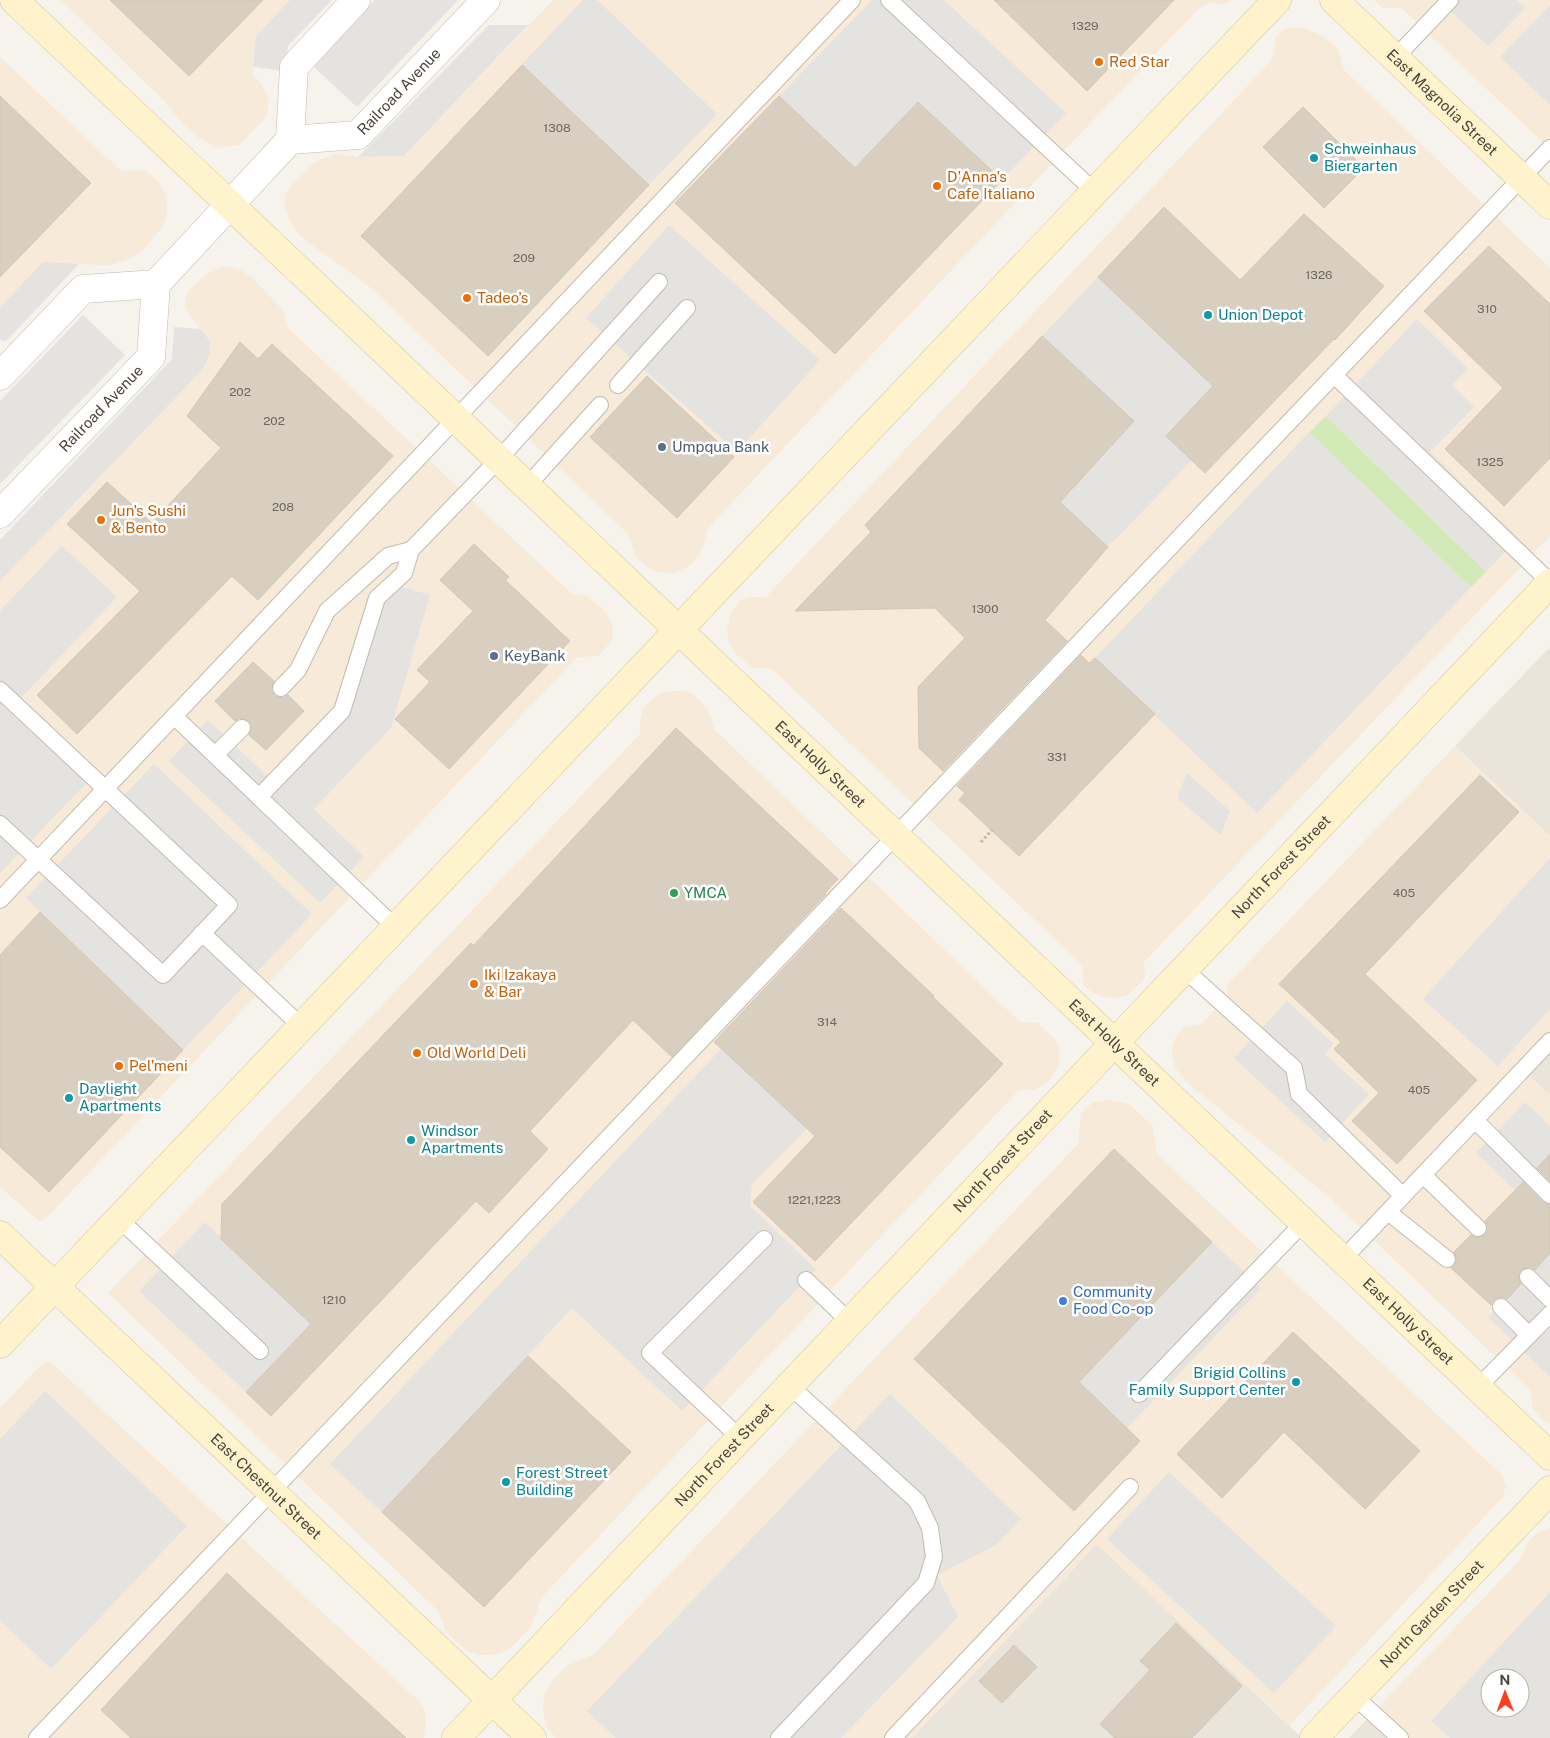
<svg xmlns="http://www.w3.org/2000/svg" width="1550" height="1738" viewBox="0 0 1550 1738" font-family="'Public Sans',sans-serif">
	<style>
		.residential { fill: #eae5da }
		.commercial { fill: #f7ead8; fill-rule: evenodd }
		.green { fill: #d2eab5 }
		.parking { fill: #e5e3e0; fill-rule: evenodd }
		.building { fill: #d8cfc1; stroke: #d3c7b4 }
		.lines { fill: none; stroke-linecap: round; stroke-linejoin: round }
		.lane-casing { stroke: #c2bbae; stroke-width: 18 }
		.street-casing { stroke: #c2bbae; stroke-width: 29 }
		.secondary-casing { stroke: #d6c79b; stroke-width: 29 }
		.path { stroke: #c4b79f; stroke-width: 3; stroke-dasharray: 2.5 2.5; stroke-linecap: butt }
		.lane { stroke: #fff; stroke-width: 16 }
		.street { stroke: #fff; stroke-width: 28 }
		.secondary { stroke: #fff3cd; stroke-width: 28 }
		.food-dot { fill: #e8710a; stroke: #fff; stroke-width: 2 }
		.culture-dot { fill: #0f9aa8; stroke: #fff; stroke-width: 2 }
		.service-dot { fill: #5c6f8a; stroke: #fff; stroke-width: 2 }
		.leisure-dot { fill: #2e9e5b; stroke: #fff; stroke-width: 2 }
		.shop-dot { fill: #3f7fe0; stroke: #fff; stroke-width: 2 }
		.labels { text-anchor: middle; stroke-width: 5; stroke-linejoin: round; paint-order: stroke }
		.number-label { font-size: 12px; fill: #6e675b }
		.food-label { font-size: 15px; fill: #c56008; stroke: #fff; text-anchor: start }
		.street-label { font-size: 15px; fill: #4b4439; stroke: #fff }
		.culture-label { font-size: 15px; fill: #0d838f; stroke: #fff; text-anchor: start }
		.service-label { font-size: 15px; fill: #4e5e75; stroke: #fff; text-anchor: start }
		.leisure-label { font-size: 15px; fill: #27864d; stroke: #fff; text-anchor: start }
		.shop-label { font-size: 15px; fill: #366cbe; stroke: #fff; text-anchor: start }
	</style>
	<rect width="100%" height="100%" fill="#f6f3ec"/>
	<g class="residential">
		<path d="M 1550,647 L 1550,836 L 1455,746 Z"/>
		<path d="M 1550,1041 L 1550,1095 L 1523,1070 Z"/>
		<path d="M 1097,1544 L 1302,1738 L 912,1738 Z"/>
		<path d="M 1368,1718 L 1389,1738 L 1349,1738 Z"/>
	</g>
	<g class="commercial">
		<path d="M 61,0 L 290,0 L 256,36 L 252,74 L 261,83 L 269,100 L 266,117 L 239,145 L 220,148 L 200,139 L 185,126 L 163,100 Z"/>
		<path d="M 553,0 L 1233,0 L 1223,4 L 1211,3 L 1200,7 L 708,528 L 700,555 L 689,566 L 673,573 L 656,572 L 645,565 L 635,555 L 628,534 L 371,288 L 300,236 L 289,218 L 285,206 L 286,194 L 293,183 L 315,162 L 335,154 L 358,157 L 404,156 Z"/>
		<path d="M 1374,0 L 1550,0 L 1550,149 L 1401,8 L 1383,8 Z"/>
		<path d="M 1293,27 L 1306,29 L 1317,33 L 1333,44 L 1339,50 L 1344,70 L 1550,268 L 1550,536 L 1144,962 L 1145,978 L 1135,989 L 1128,995 L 1115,998 L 1102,996 L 1091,992 L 1084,985 L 1082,965 L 772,669 L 752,668 L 736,654 L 730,644 L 727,631 L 730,615 L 740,600 L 752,597 L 766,597 L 1272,60 L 1275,49 L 1275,38 L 1281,31 Z"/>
		<path d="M 0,57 L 121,171 L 145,170 L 157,180 L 164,190 L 167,201 L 167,214 L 163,226 L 144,249 L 127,260 L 110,265 L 43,263 L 0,308 Z"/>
		<path d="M 230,267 L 241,270 L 251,277 L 283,310 L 288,328 L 571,593 L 587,596 L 603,609 L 611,620 L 613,630 L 612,640 L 599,656 L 577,657 L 47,1217 L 40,1222 L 0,1187 L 0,581 L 203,369 L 209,340 L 188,313 L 185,303 L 187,294 L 193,286 L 207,274 L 220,268 Z"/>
		<path d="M 673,691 L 683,691 L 692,693 L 708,709 L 714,729 L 1020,1022 L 1037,1023 L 1054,1038 L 1058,1048 L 1059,1057 L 1058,1067 L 1052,1077 L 1045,1085 L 1033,1090 L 1019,1090 L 542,1597 L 530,1628 L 512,1647 L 503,1652 L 492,1655 L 479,1655 L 467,1651 L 446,1632 L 438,1611 L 108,1293 L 640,734 L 640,721 L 643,709 L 654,698 L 663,692 Z"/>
		<path d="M 1455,746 L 1550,836 L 1550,1041 L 1523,1070 L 1550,1095 L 1550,1424 L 1543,1421 L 1533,1409 L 1530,1390 L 1328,1196 L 1185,1081 L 1176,1069 L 1172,1056 L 1172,1045 L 1176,1037 L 1184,1027 L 1201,1024 L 1228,998 L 1227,985 Z"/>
		<path d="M 1110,1100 L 1129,1104 L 1153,1126 L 1157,1154 L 1501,1474 L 1506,1486 L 1502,1498 L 1289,1726 L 1097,1544 L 912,1738 L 556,1738 L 547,1727 L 543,1711 L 544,1696 L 552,1681 L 565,1667 L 594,1654 L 1078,1144 L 1081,1113 L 1093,1102 Z"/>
		<path d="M 47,1361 L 55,1366 L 420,1702 L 425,1712 L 426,1723 L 424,1738 L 0,1738 L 0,1408 L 43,1363 Z"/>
		<path d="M 1550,1528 L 1550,1738 L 1389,1738 L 1368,1718 L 1520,1560 L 1527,1544 L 1536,1533 ZM 1490,1678 L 1520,1678 L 1520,1708 L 1490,1708 Z"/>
	</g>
	<path class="green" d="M 1326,416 L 1486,572 L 1471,587 L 1309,433 Z"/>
	<g class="parking">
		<path d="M 290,0 L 332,0 L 288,46 L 286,71 L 253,67 L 256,36 Z"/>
		<path d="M 375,0 L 458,0 L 357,107 L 313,66 Z"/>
		<path d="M 583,0 L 597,0 L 717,114 L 649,185 L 521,65 Z"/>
		<path d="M 872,0 L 944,0 L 1066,113 L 1002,180 L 918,102 L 855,168 L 779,96 Z"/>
		<path d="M 1439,0 L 1516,0 L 1525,8 L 1488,46 Z"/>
		<path d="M 1550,5 L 1550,105 L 1500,57 Z"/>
		<path d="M 489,25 L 528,25 L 404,156 L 358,157 Z"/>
		<path d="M 669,225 L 820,360 L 737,452 L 586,318 Z"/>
		<path d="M 43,262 L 79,264 L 6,341 L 0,340 L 0,308 Z"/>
		<path d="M 1098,277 L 1213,386 L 1166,436 L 1192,460 L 1108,547 L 968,415 L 1086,473 L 1134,421 L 1042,336 Z"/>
		<path d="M 83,315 L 125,355 L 0,484 L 0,401 Z"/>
		<path d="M 1417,319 L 1468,369 L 1452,385 L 1474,407 L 1430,452 L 1518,538 L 1486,572 L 1326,416 Z"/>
		<path d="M 174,327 L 201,329 L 209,340 L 210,353 L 203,369 L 0,581 L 0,540 L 172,359 Z"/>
		<path d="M 1309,432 L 1471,587 L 1257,813 L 1095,658 Z"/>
		<path d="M 62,546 L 117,597 L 19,700 L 96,773 L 0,873 L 0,611 Z"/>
		<path d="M 389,583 L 430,595 L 391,728 L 314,809 L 364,857 L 320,903 L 169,761 L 208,720 L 278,786 L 352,707 Z"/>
		<path d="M 154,764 L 312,914 L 183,1050 L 26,898 Z"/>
		<path d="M 1187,773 L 1230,811 L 1221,835 L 1177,798 Z"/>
		<path d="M 1550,858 L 1550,1009 L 1498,1066 L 1423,999 Z"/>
		<path d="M 1287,1001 L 1334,1044 L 1325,1054 L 1369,1094 L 1325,1142 L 1234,1058 Z"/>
		<path d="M 721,1049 L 807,1129 L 752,1184 L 750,1206 L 816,1269 L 682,1411 L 572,1308 L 382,1512 L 330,1464 Z"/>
		<path d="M 1525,1102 L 1550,1126 L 1550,1161 L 1540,1172 L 1550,1182 L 1550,1223 L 1476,1153 Z"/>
		<path d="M 205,1222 L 311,1324 L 246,1392 L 139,1291 Z"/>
		<path d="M 1212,1242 L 1261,1288 L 1127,1428 L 1079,1382 Z"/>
		<path d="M 1550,1253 L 1550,1377 L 1488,1317 Z"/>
		<path d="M 45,1391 L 187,1526 L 51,1669 L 0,1620 L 0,1439 Z"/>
		<path d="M 890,1394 L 1021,1519 L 996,1545 L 937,1575 L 958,1617 L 841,1738 L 616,1738 L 587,1711 Z"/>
		<path d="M 1169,1472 L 1336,1626 L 1274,1693 L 1107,1539 Z"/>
		<path d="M 1550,1592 L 1550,1738 L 1450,1738 L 1431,1721 ZM 1490,1678 L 1520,1678 L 1520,1708 L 1490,1708 Z"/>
	</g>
	<g class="building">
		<path d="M 110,0 L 263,0 L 189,76 Z"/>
		<path d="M 994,0 L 1174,0 L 1087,91 Z"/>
		<path d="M 522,65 L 649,185 L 488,356 L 361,236 Z"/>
		<path d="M 0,96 L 91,183 L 0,277 Z"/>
		<path d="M 779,96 L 855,168 L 918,102 L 1002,180 L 835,354 L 675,203 Z"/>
		<path d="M 1303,107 L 1364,168 L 1324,208 L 1263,147 Z"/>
		<path d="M 1164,207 L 1240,280 L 1304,214 L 1384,286 L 1335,340 L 1334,339 L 1205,473 L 1166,436 L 1213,386 L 1098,277 Z"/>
		<path d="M 1489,246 L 1550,304 L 1550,458 L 1504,506 L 1445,449 L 1503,388 L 1424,311 Z"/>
		<path d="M 1042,336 L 1134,421 L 1060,502 L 1108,547 L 1045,620 L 1067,641 L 943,771 L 919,748 L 918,687 L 965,638 L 935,608 L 795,611 L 871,532 L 865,525 Z"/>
		<path d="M 240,342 L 258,359 L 272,344 L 393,456 L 258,600 L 232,576 L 77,734 L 37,695 L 140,591 L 67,524 L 107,482 L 152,523 L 221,448 L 187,416 Z"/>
		<path d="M 647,376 L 734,457 L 677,518 L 590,437 Z"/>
		<path d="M 474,544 L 509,577 L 505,580 L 570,641 L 449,769 L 395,719 L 430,682 L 417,670 L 473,611 L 440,580 Z"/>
		<path d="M 1081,655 L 1089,663 L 1095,658 L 1155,714 L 1019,856 L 959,800 L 965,793 L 957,786 Z"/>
		<path d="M 253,662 L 274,681 L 271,690 L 275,696 L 283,698 L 288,695 L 304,711 L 266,750 L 249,735 L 252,726 L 249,721 L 240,718 L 235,721 L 215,701 Z"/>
		<path d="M 676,728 L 838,879 L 825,893 L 826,894 L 672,1057 L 633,1020 L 530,1131 L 548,1149 L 489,1213 L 476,1201 L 271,1416 L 246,1392 L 311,1324 L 221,1239 L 222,1204 L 471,943 L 473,946 Z"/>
		<path d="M 1480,775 L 1519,812 L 1365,974 L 1477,1080 L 1397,1164 L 1352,1121 L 1379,1093 L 1334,1049 L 1341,1042 L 1279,984 Z"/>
		<path d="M 841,908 L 934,996 L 933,997 L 1003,1064 L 815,1261 L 753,1202 L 815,1136 L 714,1042 Z"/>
		<path d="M 40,912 L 183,1050 L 49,1192 L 0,1147 L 0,955 Z"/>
		<path d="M 1114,1149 L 1212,1242 L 1079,1382 L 1140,1441 L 1074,1511 L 914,1359 Z"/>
		<path d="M 1550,1154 L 1550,1181 L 1537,1168 Z"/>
		<path d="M 1523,1182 L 1543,1202 L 1550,1205 L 1550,1253 L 1535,1270 L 1530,1267 L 1521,1270 L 1518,1275 L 1519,1280 L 1521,1284 L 1507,1299 L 1503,1297 L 1498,1298 L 1494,1300 L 1491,1305 L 1451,1268 L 1454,1266 L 1457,1261 L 1454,1252 L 1471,1235 L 1476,1238 L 1485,1235 L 1488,1230 L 1485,1221 Z"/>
		<path d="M 1293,1332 L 1420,1451 L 1365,1509 L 1284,1432 L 1222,1498 L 1177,1454 Z"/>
		<path d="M 528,1356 L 631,1452 L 484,1607 L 382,1512 Z"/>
		<path d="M 227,1573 L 248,1593 L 406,1738 L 131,1738 L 101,1710 Z"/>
		<path d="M 1176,1623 L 1242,1686 L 1192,1738 L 1115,1738 L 1100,1724 L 1150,1670 L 1140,1661 Z"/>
		<path d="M 1014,1645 L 1037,1667 L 1002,1703 L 979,1681 Z"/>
	</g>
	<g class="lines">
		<defs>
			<g id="lane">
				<path d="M 889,0 L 1095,192"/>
				<path d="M 1395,58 L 1450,0"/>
				<path d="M 1334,375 L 1550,582"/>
				<path d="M 618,385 L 687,308"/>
				<path d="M 527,486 L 600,405"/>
				<path d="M 281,688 L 298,670 L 327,611 L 388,556 L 411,550"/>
				<path d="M 0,690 L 229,905 L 163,975 L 0,824"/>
				<path d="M 174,716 L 395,927"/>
				<path d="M 215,755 L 242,728"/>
				<path d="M 259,797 L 342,711 L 377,598 L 404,573 L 411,550 L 499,459 L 659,282"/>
				<path d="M 0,900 L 852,0"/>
				<path d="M 202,933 L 301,1026"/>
				<path d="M 1184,969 L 1294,1068 L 1299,1094 L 1403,1196"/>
				<path d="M 1475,1120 L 1550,1195"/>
				<path d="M 1423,1175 L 1478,1228"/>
				<path d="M 1388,1212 L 1447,1259"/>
				<path d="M 119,1219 L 260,1351"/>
				<path d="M 1343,1259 L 1550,1041"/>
				<path d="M 1528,1277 L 1550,1299"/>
				<path d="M 806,1280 L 850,1322"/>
				<path d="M 1501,1307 L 1529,1335"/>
				<path d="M 1478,1387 L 1550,1314"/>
				<path d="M 1139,1394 L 1304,1222"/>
				<path d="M 740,1438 L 650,1353 L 764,1239"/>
				<path d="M 1354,1696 L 1400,1738"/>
				<path d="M 37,1738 L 1550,148"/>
				<path d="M 779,1738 L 926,1583 L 934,1557 L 930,1528 L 917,1501 L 790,1386"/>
				<path d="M 893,1738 L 1130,1487"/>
			</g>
			<g id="street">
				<path id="s1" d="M 290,140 L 358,135 L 486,0"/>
				<path d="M 0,376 L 83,289 L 156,284"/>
				<path id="s2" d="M 0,514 L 151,357 L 156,284 L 290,140 L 294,67 L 356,0"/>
			</g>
			<g id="secondary">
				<path id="s3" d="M 14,0 L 1550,1456"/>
				<path id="s4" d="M 1334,0 L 1550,205"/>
				<path id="s5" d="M 0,1235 L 532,1738"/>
				<path d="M 0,1344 L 1277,0"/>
				<path id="s6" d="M 456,1738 L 1550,583"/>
				<path id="s7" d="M 1314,1738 L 1550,1490"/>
			</g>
		</defs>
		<use href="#lane" class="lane-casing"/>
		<use href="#street" class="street-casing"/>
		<use href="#secondary" class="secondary-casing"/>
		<path class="path" d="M 981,842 L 992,830"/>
		<use href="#lane" class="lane"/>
		<use href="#street" class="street"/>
		<use href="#secondary" class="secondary"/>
	</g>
	<g class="food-dot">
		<circle cx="1099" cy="62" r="5"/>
		<circle cx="937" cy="186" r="5"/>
		<circle cx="467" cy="298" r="5"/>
		<circle cx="101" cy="520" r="5"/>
		<circle cx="474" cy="984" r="5"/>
		<circle cx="417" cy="1053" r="5"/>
		<circle cx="119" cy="1066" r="5"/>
	</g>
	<g class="culture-dot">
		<circle cx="1314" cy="158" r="5"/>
		<circle cx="1208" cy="315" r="5"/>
		<circle cx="69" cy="1098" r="5"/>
		<circle cx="411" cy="1140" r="5"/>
		<circle cx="1296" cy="1382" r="5"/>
		<circle cx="506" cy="1482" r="5"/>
	</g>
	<g class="service-dot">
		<circle cx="662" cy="447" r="5"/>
		<circle cx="494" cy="656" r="5"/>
	</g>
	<circle class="leisure-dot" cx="674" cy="893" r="5"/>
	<circle class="shop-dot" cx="1063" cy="1301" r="5"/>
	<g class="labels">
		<g class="number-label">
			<text x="1085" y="30">1329</text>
			<text x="557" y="132">1308</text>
			<text x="524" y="262">209</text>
			<text x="1319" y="279">1326</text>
			<text x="1487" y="313">310</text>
			<text x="240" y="396">202</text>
			<text x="274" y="425">202</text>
			<text x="1490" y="466">1325</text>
			<text x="283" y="511">208</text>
			<text x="985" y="613">1300</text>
			<text x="1057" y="761">331</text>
			<text x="1404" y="897">405</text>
			<text x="827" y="1026">314</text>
			<text x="1419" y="1094">405</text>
			<text x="814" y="1204">1221,1223</text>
			<text x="334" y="1304">1210</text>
		</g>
		<g class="food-label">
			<text x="1109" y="67">Red Star</text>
			<text x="947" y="182">D'Anna's<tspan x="947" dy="17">Cafe Italiano</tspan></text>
			<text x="477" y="303">Tadeo's</text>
			<text x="111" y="516">Jun's Sushi<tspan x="111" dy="17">&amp; Bento</tspan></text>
			<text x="484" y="980">Iki Izakaya<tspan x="484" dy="17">&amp; Bar</tspan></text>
			<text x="427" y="1058">Old World Deli</text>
			<text x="129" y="1071">Pel'meni</text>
		</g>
		<g class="street-label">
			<text dy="5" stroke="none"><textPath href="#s1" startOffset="128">Railroad Avenue</textPath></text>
			<text dy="5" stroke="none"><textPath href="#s4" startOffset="149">East Magnolia Street</textPath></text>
			<text dy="5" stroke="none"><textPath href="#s2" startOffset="146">Railroad Avenue</textPath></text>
			<text dy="5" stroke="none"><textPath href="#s3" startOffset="1111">East Holly Street</textPath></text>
			<text dy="5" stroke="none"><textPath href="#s6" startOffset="1200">North Forest Street</textPath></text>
			<text dy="5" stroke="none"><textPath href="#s3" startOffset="1516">East Holly Street</textPath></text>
			<text dy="5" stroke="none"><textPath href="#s6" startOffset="795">North Forest Street</textPath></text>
			<text dy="5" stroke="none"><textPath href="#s3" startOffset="1921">East Holly Street</textPath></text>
			<text dy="5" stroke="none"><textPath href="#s6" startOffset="390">North Forest Street</textPath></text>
			<text dy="5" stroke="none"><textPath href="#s5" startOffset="366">East Chestnut Street</textPath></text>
			<text dy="5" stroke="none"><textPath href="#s7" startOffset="171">North Garden Street</textPath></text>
		</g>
		<g class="culture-label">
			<text x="1324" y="154">Schweinhaus<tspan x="1324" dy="17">Biergarten</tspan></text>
			<text x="1218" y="320">Union Depot</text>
			<text x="79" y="1094">Daylight<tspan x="79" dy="17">Apartments</tspan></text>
			<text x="421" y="1136">Windsor<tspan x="421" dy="17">Apartments</tspan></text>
			<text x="1286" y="1378" text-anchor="end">Brigid Collins<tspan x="1286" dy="17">Family Support Center</tspan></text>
			<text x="516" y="1478">Forest Street<tspan x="516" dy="17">Building</tspan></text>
		</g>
		<g class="service-label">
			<text x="672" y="452">Umpqua Bank</text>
			<text x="504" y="661">KeyBank</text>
		</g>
		<g class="leisure-label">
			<text x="684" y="898">YMCA</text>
		</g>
		<g class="shop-label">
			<text x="1073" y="1297">Community<tspan x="1073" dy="17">Food Co-op</tspan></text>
		</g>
	</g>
	<g transform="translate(1505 1693) rotate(359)"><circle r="24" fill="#ffffff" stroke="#b7b4b0"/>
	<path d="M0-4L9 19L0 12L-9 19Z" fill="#fc3f1d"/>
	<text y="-8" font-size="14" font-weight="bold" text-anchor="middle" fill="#4b4439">N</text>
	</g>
</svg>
